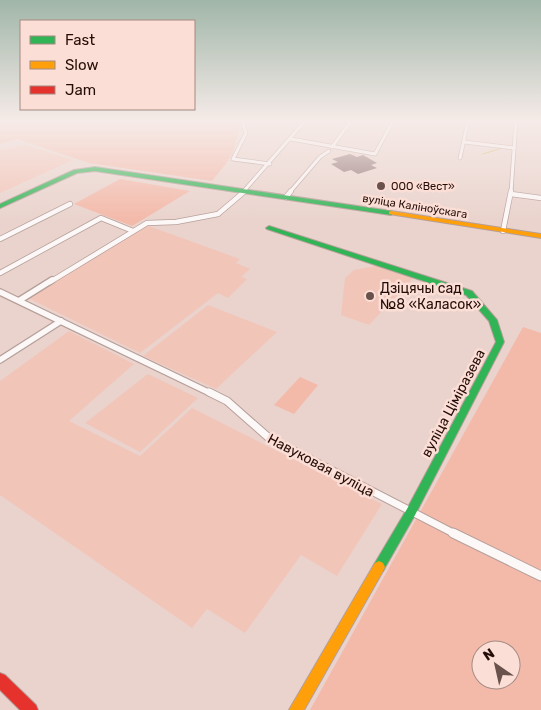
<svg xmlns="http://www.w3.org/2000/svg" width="541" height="710" viewBox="0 0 541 710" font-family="Rubik,sans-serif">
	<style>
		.built { fill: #f2c5b9 }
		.green { fill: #f3baaa; fill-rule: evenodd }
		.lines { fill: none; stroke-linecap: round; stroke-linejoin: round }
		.stream { stroke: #d4b849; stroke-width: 1 }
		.building { fill: #907475 }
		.street-far4-casing { stroke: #b69f99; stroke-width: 4.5 }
		.street-far3-casing { stroke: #b69f99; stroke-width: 6 }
		.street-far2-casing { stroke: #b69f99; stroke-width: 8 }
		.street-far1-casing { stroke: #b69f99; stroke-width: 9 }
		.street-casing { stroke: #b69f99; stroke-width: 11 }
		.fast-casing { stroke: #b69f99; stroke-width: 2 }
		.slow-casing { stroke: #b69f99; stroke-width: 2 }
		.jam-casing { stroke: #b69f99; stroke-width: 2 }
		.street-far4 { stroke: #fcf8f8; stroke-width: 3 }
		.street-far3 { stroke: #fcf8f8; stroke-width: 4.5 }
		.street-far2 { stroke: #fcf8f8; stroke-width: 5.5 }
		.street-far1 { stroke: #fcf8f8; stroke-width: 7 }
		.street { stroke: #fcf8f8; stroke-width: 9 }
		.fast { fill: #30b455; fill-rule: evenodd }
		.slow { fill: #ff9f0a; fill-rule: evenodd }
		.jam { fill: #e5322d; fill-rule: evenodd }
		.poi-dot { fill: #6a524c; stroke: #fbded5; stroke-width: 2 }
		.labels { text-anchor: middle; stroke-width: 5; stroke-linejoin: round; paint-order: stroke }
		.far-poi-label { font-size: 11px; fill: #250d07; stroke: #fbded5; text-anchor: start }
		.far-street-label { font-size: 11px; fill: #250d07; stroke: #fbded5 }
		.poi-label { font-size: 14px; fill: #250d07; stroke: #fbded5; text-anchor: start }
		.street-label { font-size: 14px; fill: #250d07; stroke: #fbded5 }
	</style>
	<rect width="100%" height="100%" fill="#ead3cd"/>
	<g class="built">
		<path d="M 26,145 L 73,160 L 0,193 L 0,150 Z"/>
		<path d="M 146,225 L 240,259 L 236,263 L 250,269 L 241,277 L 247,279 L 228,298 L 218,293 L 140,353 L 28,298 Z"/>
		<path d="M 380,265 L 415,276 L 369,325 L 341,315 L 345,278 L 354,270 Z"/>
		<path d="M 208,305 L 277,332 L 216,389 L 143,356 Z"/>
		<path d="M 69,331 L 134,364 L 69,421 L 140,456 L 192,408 L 382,504 L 337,576 L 301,555 L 245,633 L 207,609 L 192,628 L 0,495 L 0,381 Z"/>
		<path d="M 148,374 L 198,398 L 140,452 L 85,423 Z"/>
	</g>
	<g class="green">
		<path d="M 0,121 L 241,121 C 237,133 237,147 229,159 C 224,167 218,173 212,181 L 89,163 L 17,139 L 0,144 Z"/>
		<path d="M 120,179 L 190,191 L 132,226 L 74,204 Z"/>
		<path d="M 523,327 L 541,333 L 541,710 L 310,710 ZM 481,650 L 511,650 L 511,680 L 481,680 Z"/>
		<path d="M 300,377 L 318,385 L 294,414 L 274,405 Z"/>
	</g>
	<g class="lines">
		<path class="stream" d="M 483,154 L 502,148"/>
	</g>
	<path class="building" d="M 350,154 L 357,157 L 363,155 L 377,163 L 371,165 L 377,168 L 358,174 L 351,170 L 344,172 L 331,164 L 338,162 L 332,159 Z"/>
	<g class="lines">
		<defs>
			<g id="street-far4">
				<path d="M 246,121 L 243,124 L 246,133 L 233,159 L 270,164"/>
				<path d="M 291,139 L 375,154 L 393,121"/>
				<path d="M 464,142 L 514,148"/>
				<path d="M 332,147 L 351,121"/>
				<path d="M 460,158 L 468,121"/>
				<path d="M 243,192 L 305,121"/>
				<path d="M 290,192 L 320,157 L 329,151"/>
				<path d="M 511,192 L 516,121"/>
			</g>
			<g id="street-far3">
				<path d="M 511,194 L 541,198"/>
				<path d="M 286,197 L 291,191"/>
				<path d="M 503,231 L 511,191"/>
				<path d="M 0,239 L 70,204"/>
				<path d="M 0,273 L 101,218 L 133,231"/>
				<path d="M 50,282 L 147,223 L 176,222 L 218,214 L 245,191"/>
			</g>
			<g id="street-far2">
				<path d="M 0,292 L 212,394"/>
				<path d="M 20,300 L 52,280"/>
				<path d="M 0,360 L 61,321"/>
			</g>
			<path id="street-far1" d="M 209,392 L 227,401 L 269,438 L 455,534"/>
			<path id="street" d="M 453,533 L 541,576"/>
			<g id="fast">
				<path d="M 95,167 L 391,211 L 394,213 L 391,215 L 95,171 L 77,173 L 0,208 L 0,204 L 74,170 Z"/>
				<path d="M 269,226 L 472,291 L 497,320 L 504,342 L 415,515 L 383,571 L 379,573 L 375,571 L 373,567 L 375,563 L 407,509 L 496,342 L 489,321 L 466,295 L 267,229 L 266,228 Z"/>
			</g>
			<g id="slow">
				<path d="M 391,211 L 541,234 L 541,238 L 389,214 L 389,212 Z"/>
				<path d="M 379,561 L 383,563 L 385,567 L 383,571 L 304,710 L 289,710 L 375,563 Z"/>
			</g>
			<path id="jam" d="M 0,673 L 5,675 L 36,705 L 38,710 L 20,710 L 0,690 Z"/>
		</defs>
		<use href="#street-far4" class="street-far4-casing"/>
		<use href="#street-far3" class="street-far3-casing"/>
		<use href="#street-far2" class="street-far2-casing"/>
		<use href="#street-far1" class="street-far1-casing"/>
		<use href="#street" class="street-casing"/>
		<use href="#fast" class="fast-casing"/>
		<use href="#slow" class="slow-casing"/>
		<use href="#jam" class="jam-casing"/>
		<use href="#street-far4" class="street-far4"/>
		<use href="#street-far3" class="street-far3"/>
		<use href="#street-far2" class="street-far2"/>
		<use href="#street-far1" class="street-far1"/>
		<use href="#street" class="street"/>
		<use href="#fast" class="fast"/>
		<use href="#slow" class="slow"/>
		<use href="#jam" class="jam"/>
	</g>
	<linearGradient id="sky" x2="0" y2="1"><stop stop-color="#a0b6a8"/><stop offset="0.55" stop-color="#f6ebe8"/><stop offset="1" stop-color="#f6ebe8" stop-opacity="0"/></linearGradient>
	<rect width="541" height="220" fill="url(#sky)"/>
	<g class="poi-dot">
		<circle cx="381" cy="186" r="5"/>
		<circle cx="370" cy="296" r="5"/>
	</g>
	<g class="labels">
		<g class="far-poi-label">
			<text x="391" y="190">ООО «Вест»</text>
		</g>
		<g class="far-street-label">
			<text transform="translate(415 206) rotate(9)" y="4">вуліца Каліноўскага</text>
		</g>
		<g class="poi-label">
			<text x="380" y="293">Дзіцячы сад<tspan x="380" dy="16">№8 «Каласок»</tspan></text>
		</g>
		<g class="street-label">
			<text transform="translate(453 403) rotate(-62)" y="5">вуліца Ціміразева</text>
			<text transform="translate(321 465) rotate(28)" y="5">Навуковая вуліца</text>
		</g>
	</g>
	<rect x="20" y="20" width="175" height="90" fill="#fbded5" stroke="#a58a83"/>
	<rect x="30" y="36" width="25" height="8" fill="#30b455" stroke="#a58a83"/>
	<text x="65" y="45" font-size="15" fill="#250d07">Fast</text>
	<rect x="30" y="61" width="25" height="8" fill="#ff9f0a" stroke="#a58a83"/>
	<text x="65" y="70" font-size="15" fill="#250d07">Slow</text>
	<rect x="30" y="86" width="25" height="8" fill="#e5322d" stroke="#a58a83"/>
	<text x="65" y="95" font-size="15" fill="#250d07">Jam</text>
	<g transform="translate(496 665) rotate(326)"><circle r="24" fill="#fbded5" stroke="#a58a83"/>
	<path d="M0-4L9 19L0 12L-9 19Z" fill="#6a524c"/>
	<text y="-8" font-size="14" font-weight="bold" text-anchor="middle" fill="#250d07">N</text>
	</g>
</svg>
